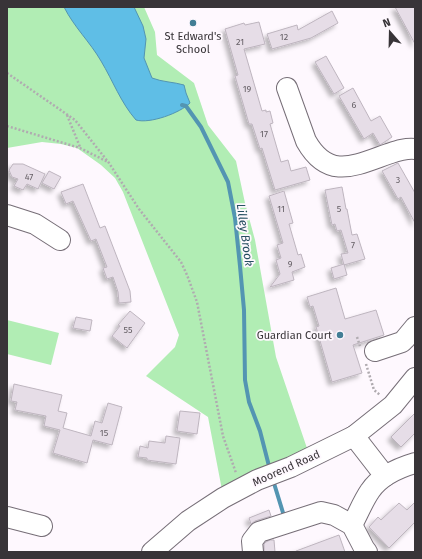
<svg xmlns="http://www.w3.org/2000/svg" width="422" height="559" viewBox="0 0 422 559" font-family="'Fira Sans',sans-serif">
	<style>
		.green { fill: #b1edb4 }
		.water { fill: #5fbee6; stroke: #5395b2 }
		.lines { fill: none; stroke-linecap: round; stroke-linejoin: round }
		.stream { stroke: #5395b2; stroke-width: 4 }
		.building { fill: #e6dde7; stroke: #beb5bf; filter: url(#shadow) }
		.minor-casing { stroke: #766e77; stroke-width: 22 }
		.path { stroke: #b0abb0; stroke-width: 2.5; stroke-dasharray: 2 2; stroke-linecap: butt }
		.minor { stroke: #fff; stroke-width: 20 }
		.poi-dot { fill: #427e95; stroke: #fef8fe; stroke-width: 1.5 }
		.labels { text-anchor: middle; stroke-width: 3.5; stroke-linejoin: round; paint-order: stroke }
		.number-label { font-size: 9px; fill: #645e64 }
		.poi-label { font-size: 11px; fill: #383438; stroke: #fef8fe }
		.street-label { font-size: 11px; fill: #383438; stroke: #fef8fe }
		.water-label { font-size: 12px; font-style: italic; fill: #264f61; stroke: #fef8fe }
	</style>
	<defs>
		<filter id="shadow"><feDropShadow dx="-3.5" dy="3.5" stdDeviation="2" flood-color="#0004"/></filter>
	</defs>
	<rect width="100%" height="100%" fill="#fef8fe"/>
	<g class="green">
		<path d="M 7,7 L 144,7 L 155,32 L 157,55 L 194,83 L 208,125 L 236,161 L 245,203 L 255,240 L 276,357 L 310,457 L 222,490 L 208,417 L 146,376 L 175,347 L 179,335 L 123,192 L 115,178 L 101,165 L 77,148 L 61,144 L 42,142 L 7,148 Z"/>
		<path d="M 7,320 L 59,333 L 51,365 L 7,354 Z"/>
	</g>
	<path class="water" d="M 64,7 L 134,7 L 143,26 L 146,39 L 144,58 L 152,78 C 162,82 174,82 184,85 L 186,93 L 190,103 C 180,113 150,124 136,120 C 121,103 113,81 101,61 C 90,42 74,27 64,7 Z"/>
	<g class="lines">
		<g class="stream">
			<path d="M 182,105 L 186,106 L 201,127 L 228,182 L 235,218 L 240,266 L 244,310 L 245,380 L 249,402 L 260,431 L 270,470"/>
			<path d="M 273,480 L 284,516"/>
		</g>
	</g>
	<g class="building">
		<path d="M 395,7 L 415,7 L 415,44 Z"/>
		<path d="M 332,11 L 338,23 L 311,38 L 272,49 L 267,34 L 297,25 L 298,30 Z"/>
		<path d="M 259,22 L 265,44 L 244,49 L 262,111 L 266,110 L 266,112 L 270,111 L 273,123 L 270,124 L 281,162 L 288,160 L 291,171 L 306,167 L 310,180 L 275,190 L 262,148 L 260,149 L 252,124 L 249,124 L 235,76 L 238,75 L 225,29 L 244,23 L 245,25 Z"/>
		<path d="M 326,56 L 344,88 L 334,94 L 315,62 Z"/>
		<path d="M 353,88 L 371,121 L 380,116 L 392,137 L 380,145 L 373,133 L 364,139 L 339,96 Z"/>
		<path d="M 398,163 L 415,193 L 415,223 L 401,197 L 398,199 L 382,171 Z"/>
		<path d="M 13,164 L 23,164 L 45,174 L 38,189 L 27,184 L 23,190 L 14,186 L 18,179 L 12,177 L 9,170 Z"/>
		<path d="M 49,171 L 61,177 L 54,189 L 42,183 Z"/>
		<path d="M 83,184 L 100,228 L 105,226 L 130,291 L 131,302 L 119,303 L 118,292 L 113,277 L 107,279 L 103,268 L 107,267 L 96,239 L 91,241 L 73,201 L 66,204 L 61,192 Z"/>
		<path d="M 342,187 L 346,209 L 347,209 L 352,235 L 357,234 L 365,259 L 344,265 L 341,254 L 348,253 L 341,230 L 337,231 L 335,224 L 332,225 L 325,190 Z"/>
		<path d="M 284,191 L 293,223 L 289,224 L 298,255 L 301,254 L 305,267 L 292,272 L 294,280 L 270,287 L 280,274 L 276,260 L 281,258 L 277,245 L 283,243 L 269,196 Z"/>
		<path d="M 344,264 L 347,275 L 334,279 L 331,268 Z"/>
		<path d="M 336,288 L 345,319 L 376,310 L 384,335 L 353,345 L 362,373 L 332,382 L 316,327 L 319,326 L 313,306 L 310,307 L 307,297 Z"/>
		<path d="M 130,311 L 145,323 L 127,348 L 112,336 L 120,326 L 118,325 Z"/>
		<path d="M 76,317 L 92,320 L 90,331 L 73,328 Z"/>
		<path d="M 14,384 L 62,395 L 58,411 L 67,413 L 63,428 L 91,436 L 95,421 L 102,423 L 108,403 L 122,407 L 112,445 L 93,440 L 87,463 L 53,453 L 60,430 L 44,426 L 46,416 L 15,410 L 17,402 L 11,401 Z"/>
		<path d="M 180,411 L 200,413 L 197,434 L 177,431 Z"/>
		<path d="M 415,413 L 415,433 L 401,447 L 391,437 Z"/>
		<path d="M 166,436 L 180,438 L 176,464 L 147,460 L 147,458 L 138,457 L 140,446 L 148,448 L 149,441 L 165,443 Z"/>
		<path d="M 415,502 L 415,522 L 389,548 L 369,527 L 378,517 L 381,520 L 399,503 L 407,510 Z"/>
		<path d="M 269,510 L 271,516 L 255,521 L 251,524 L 249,518 Z"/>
		<path d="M 339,535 L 345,552 L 296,552 L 296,551 Z"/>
		<path d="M 270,540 L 274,540 L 275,552 L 264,552 L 264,544 L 266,542 Z"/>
	</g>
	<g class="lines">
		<defs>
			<g id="minor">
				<path d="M 287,88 L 306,141 C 328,180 354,166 388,154 C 397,151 405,148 415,149"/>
				<path d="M 7,215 L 35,224 L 60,240"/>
				<path d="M 375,351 L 402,342 L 405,339 L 415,327"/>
				<path d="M 354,436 L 385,476"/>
				<path d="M 7,517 L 42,526"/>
				<path d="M 352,525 C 358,514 363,501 370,491 C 380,476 398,468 415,463"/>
				<path d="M 152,552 L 188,521 L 223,498 L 257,480 L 291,467 L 354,436 L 393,405 L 415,378"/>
				<path d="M 253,552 L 252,541 L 259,532 L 321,512 L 334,515 L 352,525 L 364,548 L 367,552"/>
			</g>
		</defs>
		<use href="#minor" class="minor-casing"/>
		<g class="path">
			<path d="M 7,73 L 75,120 L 109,163 L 139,209 L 181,262 L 187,275 L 197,302 L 223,436 L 236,473"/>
			<path d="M 67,115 L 80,147"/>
			<path d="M 7,126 L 80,148 L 108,162"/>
			<path d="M 357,337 L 360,346"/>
			<path d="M 366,364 L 374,390 L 380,395"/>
		</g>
		<use href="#minor" class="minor"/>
	</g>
	<g class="poi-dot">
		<circle cx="193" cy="23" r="4"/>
		<circle cx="340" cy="335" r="4"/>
	</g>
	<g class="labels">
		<g class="number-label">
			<text x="284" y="40">12</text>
			<text x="240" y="45">21</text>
			<text x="247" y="92">19</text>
			<text x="354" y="108">6</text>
			<text x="264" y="137">17</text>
			<text x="29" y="180">47</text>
			<text x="398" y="183">3</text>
			<text x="281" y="212">11</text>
			<text x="339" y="212">5</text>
			<text x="353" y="248">7</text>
			<text x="290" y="267">9</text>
			<text x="128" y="333">55</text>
			<text x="104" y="436">15</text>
		</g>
		<g class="poi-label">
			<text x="193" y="40">St Edward's<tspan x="193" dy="13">School</tspan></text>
			<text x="332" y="339" text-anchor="end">Guardian Court</text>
		</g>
		<g class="street-label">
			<text transform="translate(286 468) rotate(-24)" y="4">Moorend Road</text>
		</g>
		<g class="water-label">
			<text transform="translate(245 235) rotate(82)" y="4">Lilley Brook</text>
		</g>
	</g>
	<rect width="422" height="559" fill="none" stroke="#383438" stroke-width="16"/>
	<g transform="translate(390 32) rotate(340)" stroke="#fef8fe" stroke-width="3" paint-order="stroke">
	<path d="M0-3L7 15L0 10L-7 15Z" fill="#383438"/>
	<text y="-6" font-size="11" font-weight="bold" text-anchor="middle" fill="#383438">N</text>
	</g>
</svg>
